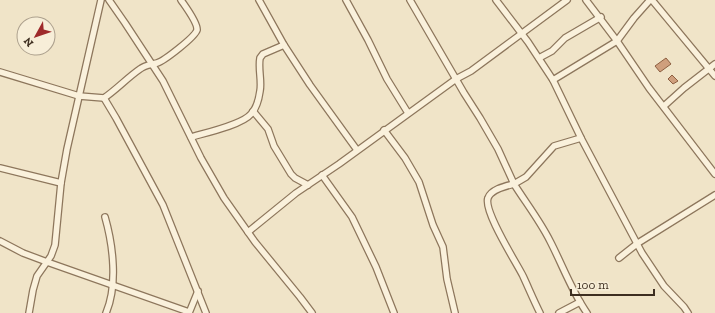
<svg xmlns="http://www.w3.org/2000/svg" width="715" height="313" viewBox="0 0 715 313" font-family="'Zilla Slab',serif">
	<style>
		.building { fill: #cf9f7d; stroke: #8d5f41 }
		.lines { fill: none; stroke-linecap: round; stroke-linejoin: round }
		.street-casing { stroke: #8d765c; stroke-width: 8 }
		.street { stroke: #faf1dc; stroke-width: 5.5 }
	</style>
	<rect width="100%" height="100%" fill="#f0e4c8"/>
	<g class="building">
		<path d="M 666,58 L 671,64 L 660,72 L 655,66 Z"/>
		<path d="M 672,75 L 678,81 L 673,84 L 668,79 Z"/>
	</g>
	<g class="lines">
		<defs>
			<g id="street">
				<path d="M 109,0 L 125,23 L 163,81 L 201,158 L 224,198 L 255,242 L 300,297 L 312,313"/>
				<path d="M 259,0 L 284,45 L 310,85 L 357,150"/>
				<path d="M 346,0 L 368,40 L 387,79 L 408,113"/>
				<path d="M 410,0 L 464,93 L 480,118 L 498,149 L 514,184 C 506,186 491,189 488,198 C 483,211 516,262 523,276 C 529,289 534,301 540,313"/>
				<path d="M 496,0 L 528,42 L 553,80 L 581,138 L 642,253 L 664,286 L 684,307 L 688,313"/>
				<path d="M 586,0 L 617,41 L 649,88 L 715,174"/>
				<path d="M 652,0 L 715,76"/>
				<path d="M 539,58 L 552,51 L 565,38 L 601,17"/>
				<path d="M 0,72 L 79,96 L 104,98 C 116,90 127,78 140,69 C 145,65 150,65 157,63 C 164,61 195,37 197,30 C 198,23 185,6 181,0"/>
				<path d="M 553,80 L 617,41 L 634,18 L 650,0"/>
				<path d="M 104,98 L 116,118 L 163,205 L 206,313"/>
				<path d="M 664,106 L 684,88 L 715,64"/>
				<path d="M 253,111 L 268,129 L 274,146 L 291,174 L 295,178 L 308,185"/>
				<path d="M 384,130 L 405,158 L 419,182 L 433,225 L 443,247 L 447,279 L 455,313"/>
				<path d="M 191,137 C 205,133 242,125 251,114 C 256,109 259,98 260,91 C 262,81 258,69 260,58 L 263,54 L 284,45"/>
				<path d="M 581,138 L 554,146 L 526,177 L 514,184 C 526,203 540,221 550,241 C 562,264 572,292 587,313"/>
				<path d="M 0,168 L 61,183"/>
				<path d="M 322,175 L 352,217 L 376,267 L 394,313"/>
				<path d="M 105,217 C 113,245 118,285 106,313"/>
				<path d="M 248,232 L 296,193 L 339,164 L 456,79 L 471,71 L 567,0"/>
				<path d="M 0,241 L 23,253 L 47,262 L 189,312"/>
				<path d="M 619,258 L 638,243 L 715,195"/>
				<path d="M 29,313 L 33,290 L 37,276 L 51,256 L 55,245 L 61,183 L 67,149 L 101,0"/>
				<path d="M 189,313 L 198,291"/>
				<path d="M 559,313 L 580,302"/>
			</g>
		</defs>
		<use href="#street" class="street-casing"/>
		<use href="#street" class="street"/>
	</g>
	<g transform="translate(36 36) rotate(230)"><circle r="19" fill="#f7eed8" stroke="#ada18e"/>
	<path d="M0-3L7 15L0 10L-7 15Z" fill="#9e2a2b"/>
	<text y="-6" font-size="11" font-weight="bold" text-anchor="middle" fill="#3d2e20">N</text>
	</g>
	<path d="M571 289v6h83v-6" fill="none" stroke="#3d2e20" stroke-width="2"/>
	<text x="577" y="289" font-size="12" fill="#3d2e20" stroke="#f7eed8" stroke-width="3" paint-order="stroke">100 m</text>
</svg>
